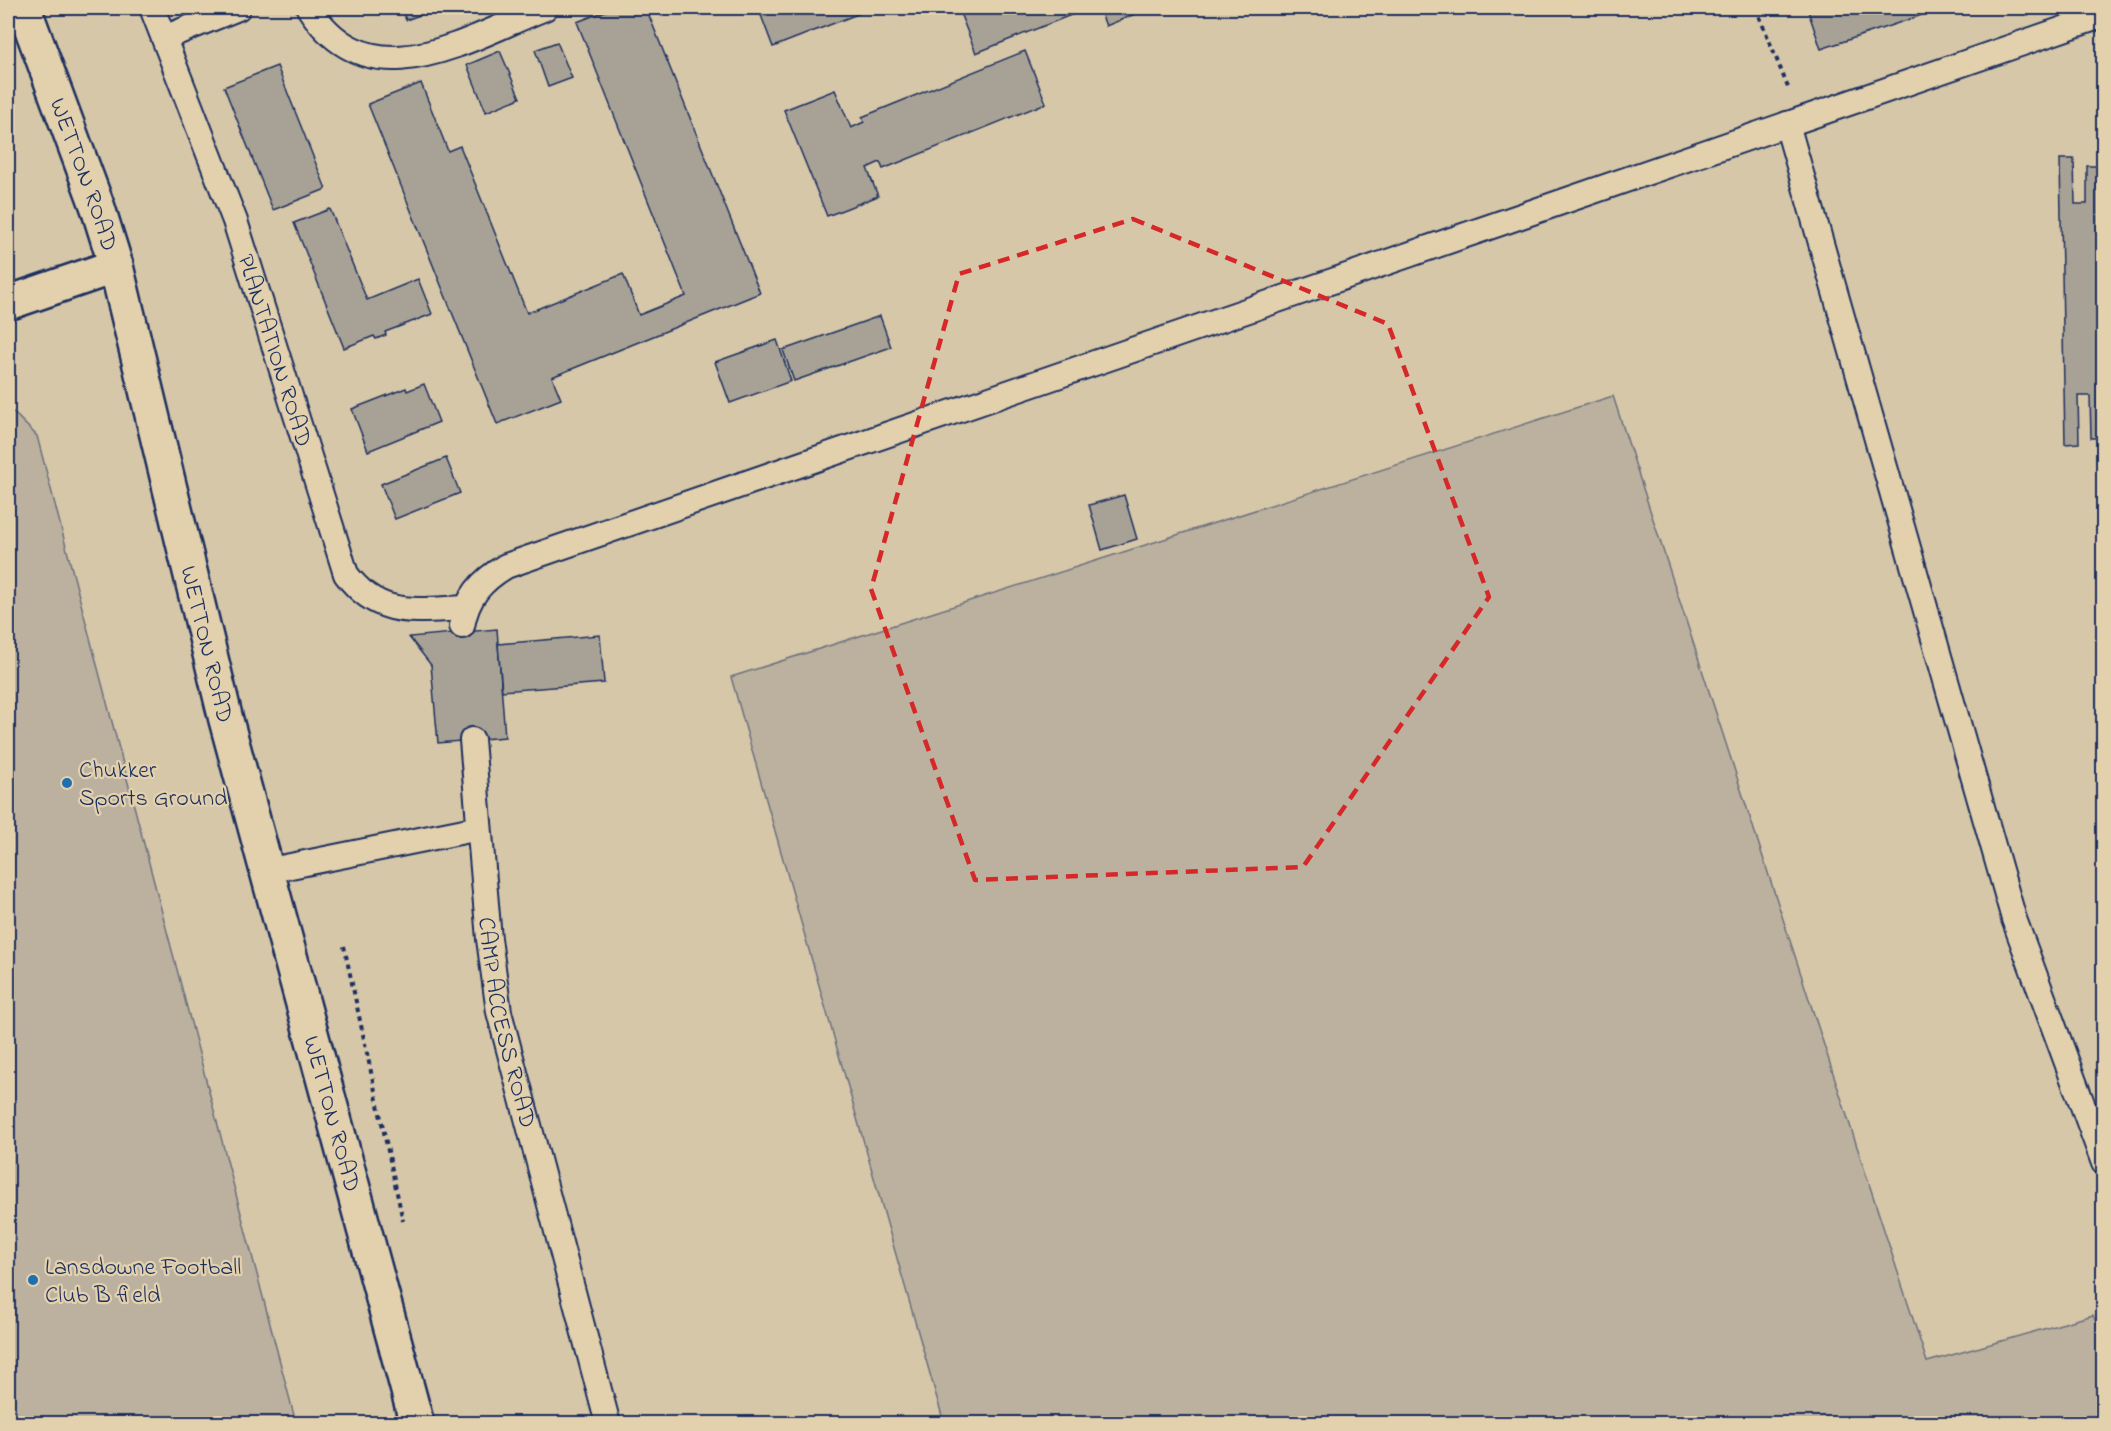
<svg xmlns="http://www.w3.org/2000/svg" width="2111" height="1431" viewBox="0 0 2111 1431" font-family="'Indie Flower',sans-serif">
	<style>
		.green { fill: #bbb19e; stroke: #6b707e; stroke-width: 1.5 }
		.building { fill: #a8a296; stroke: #1b2f5e; stroke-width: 1.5 }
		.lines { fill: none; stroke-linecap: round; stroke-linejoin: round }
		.lane-casing { stroke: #1b2f5e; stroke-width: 28 }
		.secondary-casing { stroke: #1b2f5e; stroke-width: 38 }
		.path { stroke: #1b2f5e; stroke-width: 4; stroke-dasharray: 4.5 4.5; stroke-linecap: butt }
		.lane { stroke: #e3d1ae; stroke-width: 24 }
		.secondary { stroke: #e3d1ae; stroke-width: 33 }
		.marked { fill: none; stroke: #d62828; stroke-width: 4.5; stroke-dasharray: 12 8; stroke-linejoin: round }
		.poi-dot { fill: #1f6fb2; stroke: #e3d1ae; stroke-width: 2 }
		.labels { text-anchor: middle; stroke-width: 4.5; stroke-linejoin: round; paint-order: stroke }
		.street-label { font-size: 24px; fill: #1b2f5e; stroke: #e3d1ae }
		.poi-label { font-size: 24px; fill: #1b2f5e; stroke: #e3d1ae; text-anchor: start }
	</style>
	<rect width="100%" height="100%" fill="#d7c7a9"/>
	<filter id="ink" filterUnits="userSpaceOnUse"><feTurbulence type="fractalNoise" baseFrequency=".0167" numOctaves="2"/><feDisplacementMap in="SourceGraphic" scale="12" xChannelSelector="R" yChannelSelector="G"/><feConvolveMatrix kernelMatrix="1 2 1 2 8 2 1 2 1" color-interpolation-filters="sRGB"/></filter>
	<g filter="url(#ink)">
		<g class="green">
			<path d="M 1613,396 L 1927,1362 L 2093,1315 L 2103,1338 L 2103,1423 L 944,1423 L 731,677 Z"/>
			<path d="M 8,407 L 37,436 L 296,1423 L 8,1423 Z"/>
		</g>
		<g class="building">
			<path d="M 401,8 L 439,8 L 406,20 Z"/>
			<path d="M 613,8 L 646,8 L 760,293 L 552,377 L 561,399 L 497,424 L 368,104 L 421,83 L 448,151 L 460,146 L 527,313 L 623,274 L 639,315 L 686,296 L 577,22 Z"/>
			<path d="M 766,8 L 873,8 L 773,47 L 759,10 Z"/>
			<path d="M 958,8 L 1074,8 L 1076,13 L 976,53 Z"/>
			<path d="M 1099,8 L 1147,8 L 1147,9 L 1106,26 Z"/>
			<path d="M 1807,8 L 1940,8 L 1940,9 L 1821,49 Z"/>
			<path d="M 557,42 L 572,78 L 548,87 L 535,50 Z"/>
			<path d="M 500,51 L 520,98 L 486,112 L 467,65 Z"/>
			<path d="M 1025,51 L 1046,103 L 883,169 L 880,162 L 867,168 L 878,196 L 827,216 L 784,110 L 835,90 L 851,128 L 864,122 L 862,117 Z"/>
			<path d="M 277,66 L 326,189 L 273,210 L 224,87 Z"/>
			<path d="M 2060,159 L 2074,159 L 2075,204 L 2087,204 L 2087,166 L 2104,166 L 2104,438 L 2091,438 L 2090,396 L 2078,396 L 2079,443 L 2065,444 Z"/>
			<path d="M 330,209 L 367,300 L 418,279 L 432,314 L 385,332 L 386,335 L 376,339 L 374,336 L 344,348 L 294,223 Z"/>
			<path d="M 880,316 L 891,347 L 794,381 L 783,350 Z"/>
			<path d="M 777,340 L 791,381 L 730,403 L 715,362 Z"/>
			<path d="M 424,384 L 439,422 L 368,451 L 352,409 L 406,388 L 407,391 Z"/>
			<path d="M 446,458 L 460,493 L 395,519 L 381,484 Z"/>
			<path d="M 1124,495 L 1137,539 L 1102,550 L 1089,505 Z"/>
			<path d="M 497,629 L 505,737 L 438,743 L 431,665 L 409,637 Z"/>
			<path d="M 600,635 L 604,683 L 502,691 L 498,644 Z"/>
		</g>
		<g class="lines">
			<defs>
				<g id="lane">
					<path id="s1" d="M 152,8 L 235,221 L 346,574 C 379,619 416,610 465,608"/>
					<path d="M 309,8 C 370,103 466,39 545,8"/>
					<path d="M 164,38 L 238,8"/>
					<path d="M 1787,124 L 2014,919 L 2104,1163"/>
					<path d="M 462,626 C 467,597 481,581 506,566 L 2104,15"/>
					<path id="s2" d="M 472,740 L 489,939 L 499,1012 L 608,1424"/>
					<path d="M 266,871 L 479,828"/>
				</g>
				<g id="secondary">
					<path id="s3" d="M 24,8 L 98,208 L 116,266 L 226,720 L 417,1424"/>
					<path d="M 8,303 L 116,266"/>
				</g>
			</defs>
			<use href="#lane" class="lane-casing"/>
			<use href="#secondary" class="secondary-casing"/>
			<g class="path">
				<path d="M 1756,8 L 1789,90"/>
				<path d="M 344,946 L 403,1221"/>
			</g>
			<use href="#lane" class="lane"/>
			<use href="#secondary" class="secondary"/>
		</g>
	</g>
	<path class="marked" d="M 1133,219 L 1388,324 L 1489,597 L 1303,867 L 975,880 L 871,589 L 959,274 Z"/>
	<g class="poi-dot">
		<circle cx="67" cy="783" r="6"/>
		<circle cx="33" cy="1280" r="6"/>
	</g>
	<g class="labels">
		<g class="street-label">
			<text dy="8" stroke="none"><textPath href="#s3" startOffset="177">WETTON ROAD</textPath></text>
			<text dy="8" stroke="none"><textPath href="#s1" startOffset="364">PLANTATION ROAD</textPath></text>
			<text dy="8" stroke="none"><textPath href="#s3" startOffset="663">WETTON ROAD</textPath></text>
			<text dy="8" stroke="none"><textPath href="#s2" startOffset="285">CAMP ACCESS ROAD</textPath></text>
			<text dy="8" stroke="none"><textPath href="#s3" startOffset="1149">WETTON ROAD</textPath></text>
		</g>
		<g class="poi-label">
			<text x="79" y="777">Chukker<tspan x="79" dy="28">Sports Ground</tspan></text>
			<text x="45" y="1274">Lansdowne Football<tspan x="45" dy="28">Club B field</tspan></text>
		</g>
	</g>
	<rect width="2111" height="1431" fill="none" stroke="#e3d1ae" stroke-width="30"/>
	<rect x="15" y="15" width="2081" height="1401" fill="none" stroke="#1b2f5e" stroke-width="2" filter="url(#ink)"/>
</svg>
